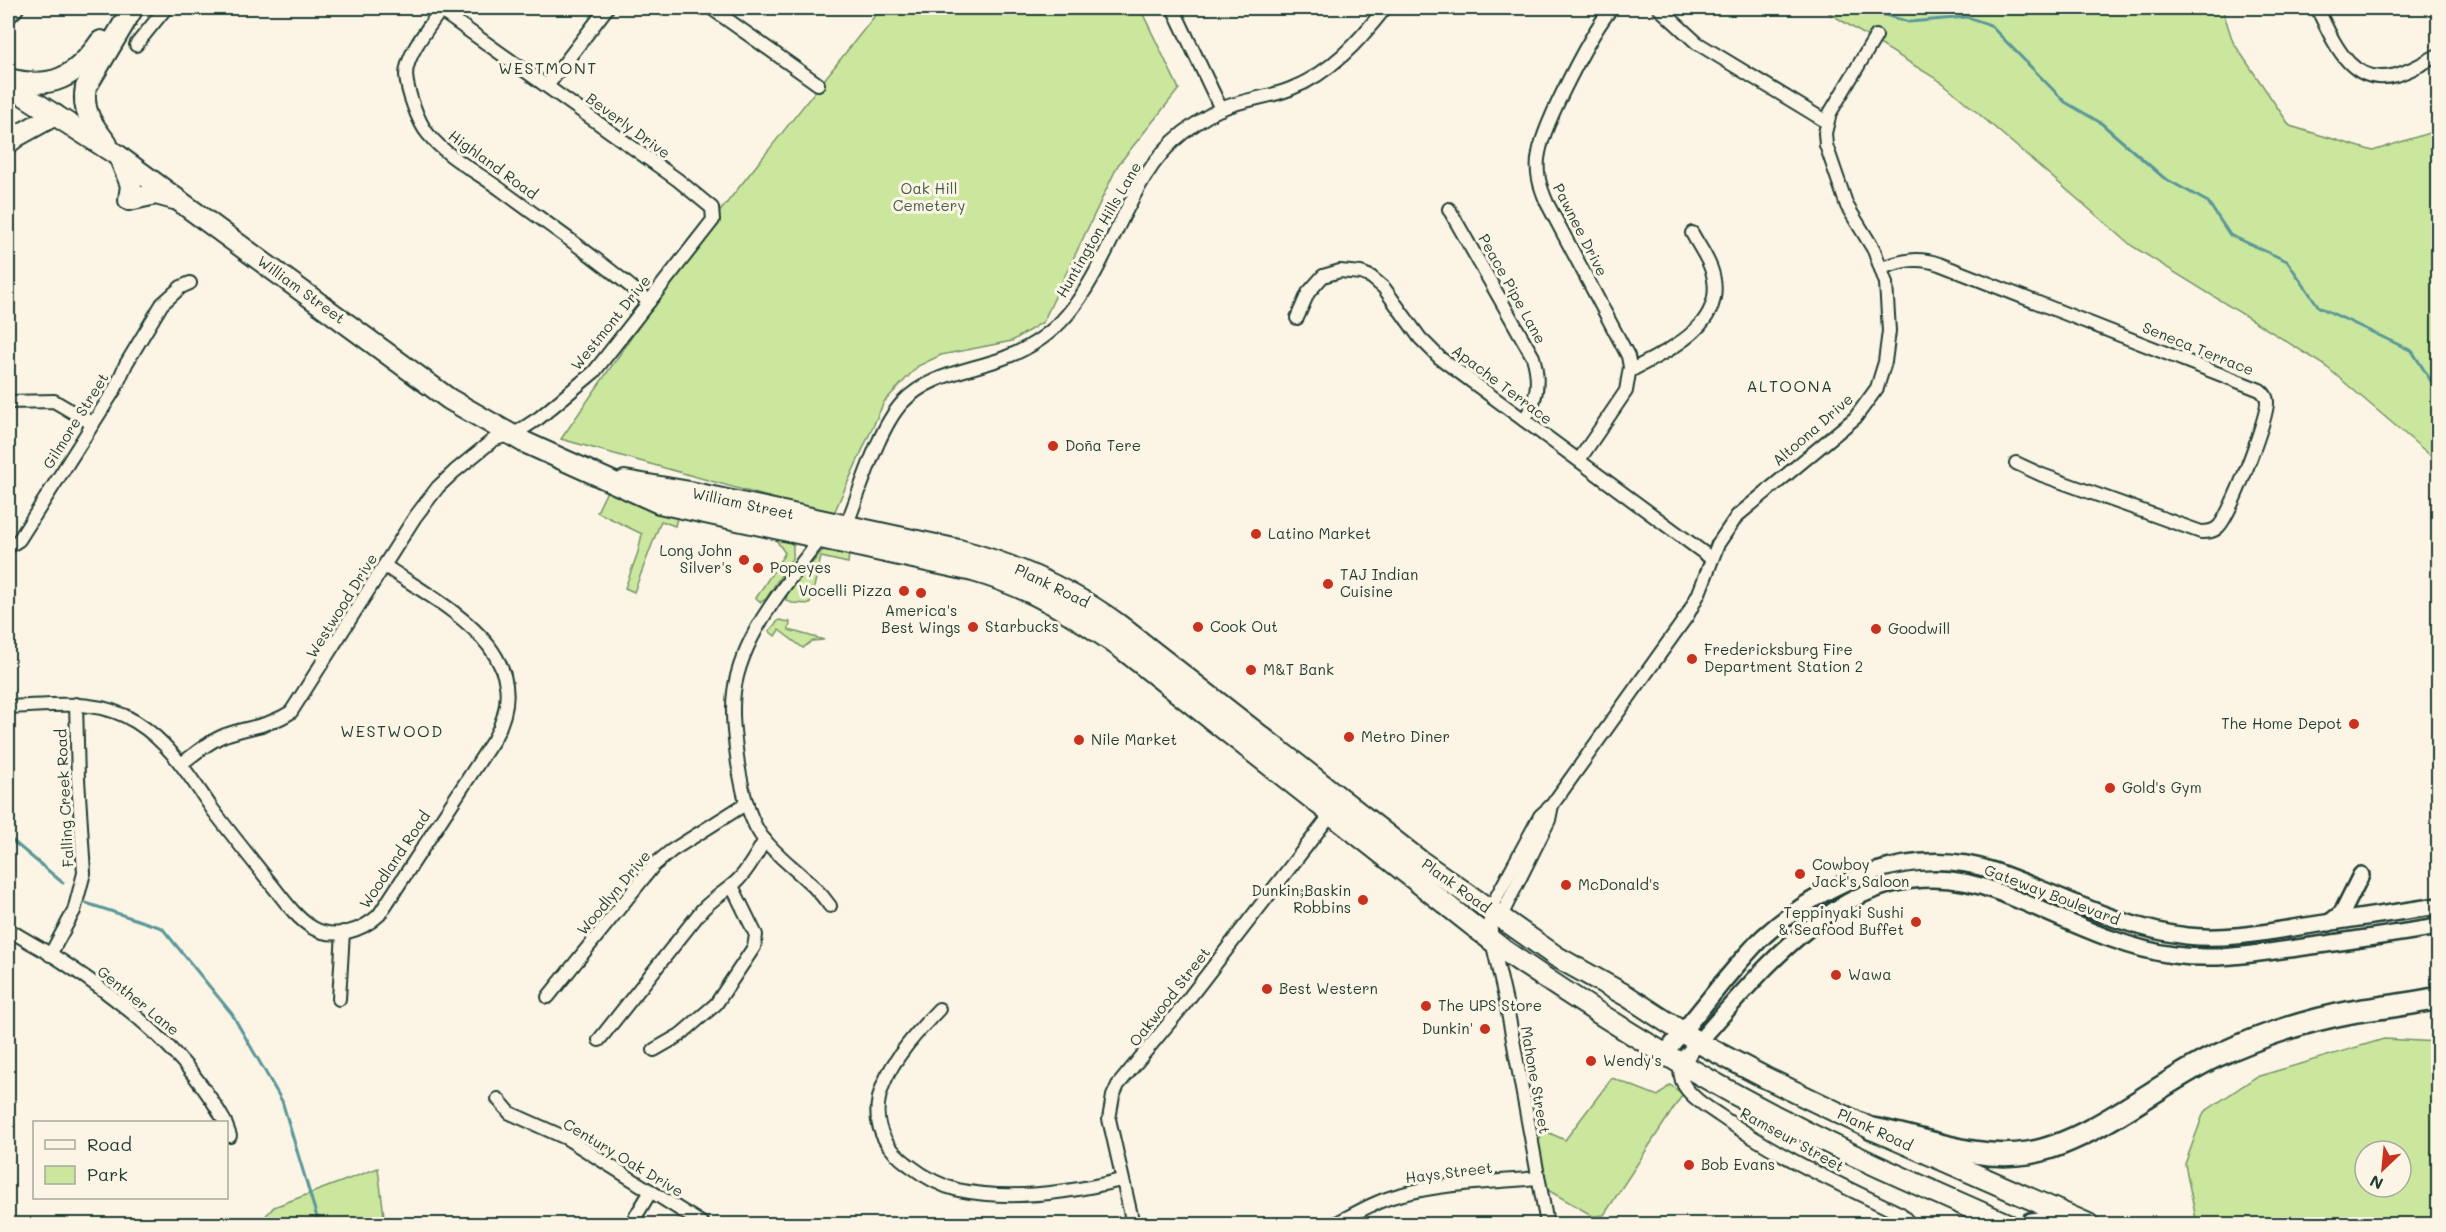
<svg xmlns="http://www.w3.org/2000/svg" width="2446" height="1232" viewBox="0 0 2446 1232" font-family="Mali,sans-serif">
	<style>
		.green { fill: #cbe79e; stroke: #759269; stroke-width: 1.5; fill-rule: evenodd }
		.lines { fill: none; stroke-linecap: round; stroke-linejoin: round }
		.stream { stroke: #5a9799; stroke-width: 3 }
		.minor-casing { stroke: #1f3d34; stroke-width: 16 }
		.tertiary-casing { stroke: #1f3d34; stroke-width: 20 }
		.primary-casing { stroke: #1f3d34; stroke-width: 22 }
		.trunk-casing { stroke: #1f3d34; stroke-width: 24 }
		.motorway-casing { stroke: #1f3d34; stroke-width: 26 }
		.minor { stroke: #fcf5e5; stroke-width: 12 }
		.tertiary { stroke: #fcf5e5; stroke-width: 15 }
		.primary { stroke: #fcf5e5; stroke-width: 18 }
		.trunk { stroke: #fcf5e5; stroke-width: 20 }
		.motorway { stroke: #fcf5e5; stroke-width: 21 }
		.poi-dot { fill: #c8321e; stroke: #fcf5e5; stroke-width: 2 }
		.labels { text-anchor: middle; stroke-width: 6; stroke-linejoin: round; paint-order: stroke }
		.street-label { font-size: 15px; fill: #1f3d34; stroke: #fcf5e5 }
		.park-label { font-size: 15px; fill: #415f49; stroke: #fcf5e5 }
		.poi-label { font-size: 15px; fill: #1f3d34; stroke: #fcf5e5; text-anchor: start }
		.neighbourhood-label { font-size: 16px; letter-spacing: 1.5px; fill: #1f3d34; stroke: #fcf5e5 }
	</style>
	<rect width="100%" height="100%" fill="#fcf5e5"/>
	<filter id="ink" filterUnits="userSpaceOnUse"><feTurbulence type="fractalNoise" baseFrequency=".0167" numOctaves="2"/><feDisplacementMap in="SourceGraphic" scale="12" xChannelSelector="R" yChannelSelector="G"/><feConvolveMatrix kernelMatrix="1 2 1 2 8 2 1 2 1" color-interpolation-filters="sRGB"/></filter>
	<g filter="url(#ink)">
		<g class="green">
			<path d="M 881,8 L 1140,8 L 1179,89 L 1118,165 L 1043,322 L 1012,341 L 941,355 L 918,366 L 884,402 L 833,515 L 561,439 L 710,224 Z"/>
			<path d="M 1821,8 L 2222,8 L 2233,42 L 2290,126 L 2373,151 L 2438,130 L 2438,462 L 2323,364 L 2132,246 L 1943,83 Z"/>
			<path d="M 607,491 L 678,514 L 675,526 L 661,521 L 634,592 L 625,588 L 638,552 L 642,534 L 597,512 Z"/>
			<path d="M 772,534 L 785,538 L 793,545 L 793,557 L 766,599 L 761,602 L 756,598 L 785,553 Z"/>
			<path d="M 829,549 L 849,553 L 848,563 L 821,557 L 810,604 L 792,603 L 786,600 L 787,594 L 822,551 Z"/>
			<path d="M 779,620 L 790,622 L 789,630 L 824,640 L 812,641 L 803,648 L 779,630 L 775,636 L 769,631 Z"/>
			<path d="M 2384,1039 L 2438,1042 L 2438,1224 L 2203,1224 L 2196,1219 L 2185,1164 L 2204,1112 L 2256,1077 ZM 2365,1151 L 2401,1151 L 2401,1187 L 2365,1187 Z"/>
			<path d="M 1612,1078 L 1658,1096 L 1670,1085 L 1683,1094 L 1604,1215 L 1593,1216 L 1546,1189 L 1538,1142 L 1545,1131 L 1565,1140 Z"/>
			<path d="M 378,1168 L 385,1224 L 258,1224 L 274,1207 Z"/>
		</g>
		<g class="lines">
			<g class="stream">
				<path d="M 1873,8 L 1878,13 L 1909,22 L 1967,17 L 1990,25 L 2065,102 L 2101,123 L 2164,178 L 2208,202 L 2230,235 L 2287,261 L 2319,307 L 2412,351 L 2438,392"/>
				<path d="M 8,837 L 63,883"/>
				<path d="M 86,903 L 162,928 L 232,1014 L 282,1101 L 319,1224"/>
			</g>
			<defs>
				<g id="minor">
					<path d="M 711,8 L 818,84"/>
					<path d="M 1173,8 L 1221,109"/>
					<path d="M 1659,8 L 1697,43 L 1827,122"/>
					<path d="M 2317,8 C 2333,40 2350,88 2396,75 C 2411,71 2425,62 2438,55"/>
					<path d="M 440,11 C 429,27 406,55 406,75 C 407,91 418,122 428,134 C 448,158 479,173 504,192 C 553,228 603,262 649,302"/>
					<path d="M 136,45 L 166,8"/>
					<path d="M 547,86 L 607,8"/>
					<path d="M 1449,209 L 1533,357 C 1540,380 1538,400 1524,420"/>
					<path d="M 1882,268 C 1903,260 1918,257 1939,264 L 2260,390 C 2264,393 2267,396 2267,402 C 2268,417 2230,517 2218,527 C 2213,532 2207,532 2201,532 L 2042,475 L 2016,463"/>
					<path d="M 1297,318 L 1308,293 L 1323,276 L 1340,271 L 1361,273 L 1371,277 L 1384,288 L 1420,338 L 1440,358 L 1712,559"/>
					<path d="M 1630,371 C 1664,352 1722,329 1714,280 C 1712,264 1700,248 1692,233"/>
					<path d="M 8,402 L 54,401 L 93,424"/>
					<path d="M 1579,460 L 1626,391 L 1630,367 L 1628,356 L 1547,203 C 1540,187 1535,171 1539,153 C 1544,124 1592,30 1612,8"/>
					<path d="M 842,528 L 846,526 C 860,492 878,429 902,403 C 929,374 969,371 1004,358 C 1028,349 1050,335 1067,315 C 1111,264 1129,174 1183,133 C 1195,124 1207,115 1221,109 C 1243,99 1268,98 1290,89 C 1330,74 1360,40 1385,8"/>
					<path d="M 826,536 L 821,538 C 788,581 741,636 734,692 C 731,715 735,741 738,764 C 742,787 747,814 760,834 C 779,861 810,877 830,906"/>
					<path d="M 8,547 L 19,540 L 115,389 L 126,364 L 162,304 L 181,287 L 190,283"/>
					<path d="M 8,707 C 51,706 97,697 136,722 C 171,744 190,777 213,810 C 232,835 252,860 272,885 C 284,900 296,918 313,928 C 334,940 362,931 379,915 L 494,739 C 542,652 443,606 385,566"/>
					<path d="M 181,764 C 195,754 209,741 225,735 C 248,727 270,726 291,712 L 415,517 L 438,487 L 455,471 L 493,440 L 519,431 L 539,418 L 594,372 L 713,220 L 712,208 L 678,180 L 437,8"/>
					<path d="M 1498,922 L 1549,820 L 1552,805"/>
					<path d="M 8,929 C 26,941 45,950 63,962 C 128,1005 187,1053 225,1122"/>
					<path d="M 50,955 L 74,911 L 84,873 L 78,779 L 76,704"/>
					<path d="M 548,997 L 654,865 L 671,851 L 747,803"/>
					<path d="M 339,999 L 343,932"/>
					<path d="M 939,1009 C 898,1052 841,1116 909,1165 C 922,1175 941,1186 958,1190 C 1011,1201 1069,1193 1121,1180"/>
					<path d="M 599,1040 L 702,910 C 713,898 727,891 738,880 C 749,869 757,853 765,840"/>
					<path d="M 654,1050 L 680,1035 L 716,1004 L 754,947 L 756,935 L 732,886"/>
					<path d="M 1680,1063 C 1680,1071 1680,1078 1684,1085 C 1692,1098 1707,1107 1719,1115 C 1775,1155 1839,1184 1901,1214 L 1910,1224"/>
					<path d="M 498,1099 L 510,1113 L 566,1138 L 703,1224"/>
					<path d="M 226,1125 L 230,1136"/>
					<path d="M 631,1224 L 651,1191"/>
					<path d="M 1133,1224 L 1109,1119 L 1113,1096 L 1118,1085 L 1179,1011 L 1332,813"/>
					<path d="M 1335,1224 C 1356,1213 1376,1201 1399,1195 C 1442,1183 1493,1182 1538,1178"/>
					<path d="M 1547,1224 L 1506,1002 L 1492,941 L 1489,911 L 1540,816 L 1552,805 L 1687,616 L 1699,593 L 1718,544 L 1737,516 L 1855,418 L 1877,388 L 1885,362 L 1889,331 L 1886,283 L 1874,250 L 1847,206 L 1826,145 L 1825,133 L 1830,113 L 1876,36"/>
				</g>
				<g id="tertiary">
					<path d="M 2329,923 L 2342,913 L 2361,875"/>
					<path d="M 1665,1053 C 1684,1030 1703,1007 1722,983 C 1736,967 1749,950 1764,936 C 1826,881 1912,843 1994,871 C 2058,893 2118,928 2187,936 C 2224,940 2262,933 2299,927 C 2346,920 2392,913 2438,906"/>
					<path d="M 1680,1063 C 1763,972 1855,836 1998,892 C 2054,913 2114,947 2173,955 C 2217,961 2260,953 2304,947 C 2349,941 2394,934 2438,927"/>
				</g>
				<path id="primary" d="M 8,14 L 14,8"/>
				<g id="trunk">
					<path d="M 8,79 C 52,90 75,78 101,41"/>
					<path d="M 8,85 L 114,153 L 449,399 L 524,442 L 659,503 L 973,571 C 1030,587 1078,616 1125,651 L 1505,951 C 1595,1013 1688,1071 1785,1121 C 1857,1159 1933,1191 2007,1224"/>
					<path d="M 8,143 L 17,136 L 55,115"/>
					<path d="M 107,144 C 93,126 81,111 86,87 L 133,8"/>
					<path d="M 119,156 L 131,185 L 129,200 L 156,194 L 174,199"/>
					<path d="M 625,481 L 690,492 L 959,550 C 1019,566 1070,589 1119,625 L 1419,860 L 1557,957 L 1627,996 L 1699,1043 L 1764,1077 L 1872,1129 L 2088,1224"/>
				</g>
				<g id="motorway">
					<path d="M 1872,1129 C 1926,1138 1972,1161 2028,1153 C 2090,1143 2157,1084 2214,1057 C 2259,1036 2308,1020 2357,1011 C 2385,1007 2411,1004 2438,998"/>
					<path d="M 2031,1224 L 2041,1223 L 2046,1224"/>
				</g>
			</defs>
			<use href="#minor" class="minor-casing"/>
			<use href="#tertiary" class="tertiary-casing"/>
			<use href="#primary" class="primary-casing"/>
			<use href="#trunk" class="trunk-casing"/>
			<use href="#motorway" class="motorway-casing"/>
			<use href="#minor" class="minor"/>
			<use href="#tertiary" class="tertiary"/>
			<use href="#primary" class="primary"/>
			<use href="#trunk" class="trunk"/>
			<use href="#motorway" class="motorway"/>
		</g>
	</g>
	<g class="poi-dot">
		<circle cx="1053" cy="446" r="6"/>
		<circle cx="1256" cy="534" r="6"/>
		<circle cx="744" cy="560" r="6"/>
		<circle cx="758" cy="568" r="6"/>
		<circle cx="1328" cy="584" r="6"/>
		<circle cx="904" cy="591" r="6"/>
		<circle cx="921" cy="593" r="6"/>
		<circle cx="973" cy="627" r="6"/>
		<circle cx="1198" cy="627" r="6"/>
		<circle cx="1876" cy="629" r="6"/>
		<circle cx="1692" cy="659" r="6"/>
		<circle cx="1251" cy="670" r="6"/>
		<circle cx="2354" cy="724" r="6"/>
		<circle cx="1349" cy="737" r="6"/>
		<circle cx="1079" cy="740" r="6"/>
		<circle cx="2110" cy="788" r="6"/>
		<circle cx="1800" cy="874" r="6"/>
		<circle cx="1566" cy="885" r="6"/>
		<circle cx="1363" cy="900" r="6"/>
		<circle cx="1916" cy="922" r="6"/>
		<circle cx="1836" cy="975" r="6"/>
		<circle cx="1267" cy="989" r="6"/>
		<circle cx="1426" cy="1006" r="6"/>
		<circle cx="1485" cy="1029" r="6"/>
		<circle cx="1591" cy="1061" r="6"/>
		<circle cx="1689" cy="1165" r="6"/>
	</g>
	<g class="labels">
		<g class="street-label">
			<text transform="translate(628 126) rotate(36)" y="5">Beverly Drive</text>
			<text transform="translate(493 165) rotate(36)" y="5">Highland Road</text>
			<text transform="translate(1099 230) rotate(-60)" y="5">Huntington Hills Lane</text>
			<text transform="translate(1580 230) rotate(63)" y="5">Pawnee Drive</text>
			<text transform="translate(1512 289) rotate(61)" y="5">Peace Pipe Lane</text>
			<text transform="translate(301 290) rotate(36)" y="5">William Street</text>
			<text transform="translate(611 323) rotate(-51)" y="5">Westmont Drive</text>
			<text transform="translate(2198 349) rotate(22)" y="5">Seneca Terrace</text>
			<text transform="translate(1502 385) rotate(37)" y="5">Apache Terrace</text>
			<text transform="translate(76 421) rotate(-58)" y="5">Gilmore Street</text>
			<text transform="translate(1813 430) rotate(-41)" y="5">Altoona Drive</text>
			<text transform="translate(743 504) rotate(12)" y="5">William Street</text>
			<text transform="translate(1052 586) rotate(26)" y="5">Plank Road</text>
			<text transform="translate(342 606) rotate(-58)" y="5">Westwood Drive</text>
			<text transform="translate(65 798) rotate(-93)" y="5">Falling Creek Road</text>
			<text transform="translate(395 860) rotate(-56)" y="5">Woodland Road</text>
			<text transform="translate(1456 886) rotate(36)" y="5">Plank Road</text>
			<text transform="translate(614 893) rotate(-50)" y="5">Woodlyn Drive</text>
			<text transform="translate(2052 895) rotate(21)" y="5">Gateway Boulevard</text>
			<text transform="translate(1170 997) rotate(-52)" y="5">Oakwood Street</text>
			<text transform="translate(138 1001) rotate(39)" y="5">Genther Lane</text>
			<text transform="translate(1535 1080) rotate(80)" y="5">Mahone Street</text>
			<text transform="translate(1875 1130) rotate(25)" y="5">Plank Road</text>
			<text transform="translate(1792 1140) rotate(29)" y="5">Ramseur Street</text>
			<text transform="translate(623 1158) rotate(31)" y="5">Century Oak Drive</text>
			<text transform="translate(1449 1173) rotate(-7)" y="5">Hays Street</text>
		</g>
		<g class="park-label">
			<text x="929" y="194">Oak Hill<tspan x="929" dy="17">Cemetery</tspan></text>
		</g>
		<g class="poi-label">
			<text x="1065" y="451">Doña Tere</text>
			<text x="1268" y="539">Latino Market</text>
			<text x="732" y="556" text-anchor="end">Long John<tspan x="732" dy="17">Silver's</tspan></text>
			<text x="770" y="573">Popeyes</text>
			<text x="1340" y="580">TAJ Indian<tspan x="1340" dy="17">Cuisine</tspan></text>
			<text x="892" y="596" text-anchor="end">Vocelli Pizza</text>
			<text x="921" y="616" text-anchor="middle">America's<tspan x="921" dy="17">Best Wings</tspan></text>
			<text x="985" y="632">Starbucks</text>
			<text x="1210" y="632">Cook Out</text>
			<text x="1888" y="634">Goodwill</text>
			<text x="1704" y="655">Fredericksburg Fire<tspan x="1704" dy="17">Department Station 2</tspan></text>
			<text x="1263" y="675">M&amp;T Bank</text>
			<text x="2342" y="729" text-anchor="end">The Home Depot</text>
			<text x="1361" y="742">Metro Diner</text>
			<text x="1091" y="745">Nile Market</text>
			<text x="2122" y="793">Gold's Gym</text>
			<text x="1812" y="870">Cowboy<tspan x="1812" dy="17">Jack's Saloon</tspan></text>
			<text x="1578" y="890">McDonald's</text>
			<text x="1351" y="896" text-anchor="end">Dunkin;Baskin<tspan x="1351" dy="17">Robbins</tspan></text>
			<text x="1904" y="918" text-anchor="end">Teppinyaki Sushi<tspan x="1904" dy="17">&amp; Seafood Buffet</tspan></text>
			<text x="1848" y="980">Wawa</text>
			<text x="1279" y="994">Best Western</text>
			<text x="1438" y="1011">The UPS Store</text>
			<text x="1473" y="1034" text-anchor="end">Dunkin'</text>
			<text x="1603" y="1066">Wendy's</text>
			<text x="1701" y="1170">Bob Evans</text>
		</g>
		<g class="neighbourhood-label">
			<text x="548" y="74">WESTMONT</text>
			<text x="1790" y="392">ALTOONA</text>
			<text x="392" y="737">WESTWOOD</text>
		</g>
	</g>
	<rect width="2446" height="1232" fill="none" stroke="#fcf5e5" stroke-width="30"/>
	<rect x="15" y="15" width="2416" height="1202" fill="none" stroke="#1f3d34" stroke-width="2" filter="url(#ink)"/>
	<rect x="33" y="1121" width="195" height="78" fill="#fcf5e5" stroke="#a4ab9e" stroke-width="1.5"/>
	<rect x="45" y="1140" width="30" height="9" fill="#fcf5e5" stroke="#a4ab9e" stroke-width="1.5"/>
	<text x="87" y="1151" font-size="18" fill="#1f3d34">Road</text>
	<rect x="45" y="1166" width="30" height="18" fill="#cbe79e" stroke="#a4ab9e" stroke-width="1.5"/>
	<text x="87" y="1181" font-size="18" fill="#1f3d34">Park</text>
	<g transform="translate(2383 1169) rotate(206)"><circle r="28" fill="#fcf5e5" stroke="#a4ab9e" stroke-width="1.5"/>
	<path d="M0-4.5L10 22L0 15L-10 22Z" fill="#c8321e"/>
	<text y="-9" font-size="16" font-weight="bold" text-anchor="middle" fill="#1f3d34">N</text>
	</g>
</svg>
